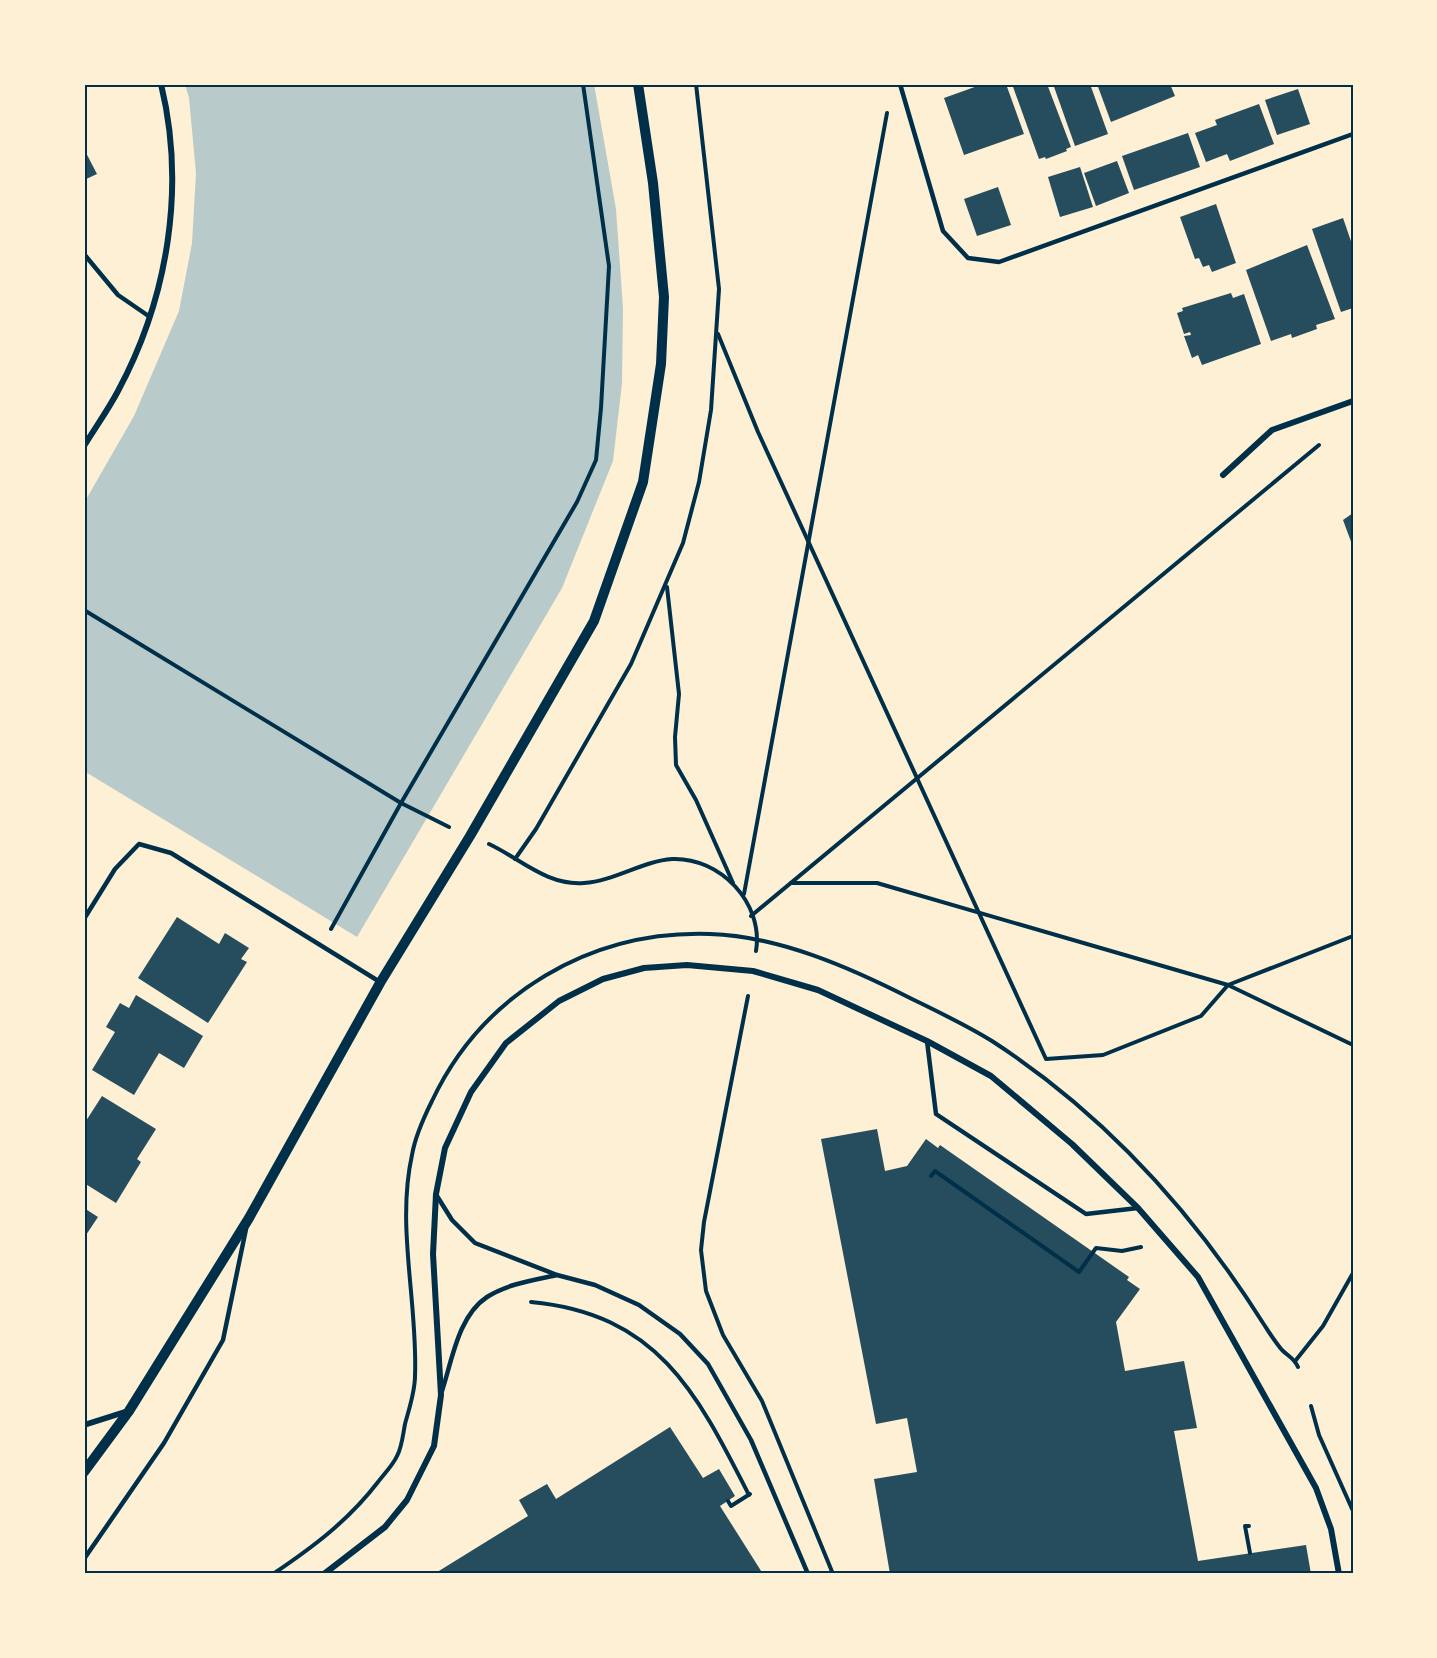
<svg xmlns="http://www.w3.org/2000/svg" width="1437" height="1658" viewBox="0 0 1437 1658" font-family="'Sofia Sans Condensed',sans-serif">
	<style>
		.green { fill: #b9caca }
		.building { fill: #264d5e }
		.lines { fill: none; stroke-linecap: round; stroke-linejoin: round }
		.path { stroke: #003049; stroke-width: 4 }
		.service { stroke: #003049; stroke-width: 4.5 }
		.minor { stroke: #003049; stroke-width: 6 }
		.tertiary { stroke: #003049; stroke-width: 10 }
		.neatline { fill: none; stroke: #003049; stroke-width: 2 }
	</style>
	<rect width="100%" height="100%" fill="#fdf0d5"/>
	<path class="green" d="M 185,84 L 594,84 L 616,209 L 623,308 L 622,383 L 613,461 L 562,588 L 357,937 L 84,771 L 84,503 L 134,416 L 179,311 L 192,243 L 196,173 L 189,98 Z"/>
	<g class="building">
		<path d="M 983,84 L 1006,84 L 1024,134 L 964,155 L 944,98 Z"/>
		<path d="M 1012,84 L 1047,84 L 1071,147 L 1066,149 L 1067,151 L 1046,159 L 1045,157 L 1039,159 Z"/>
		<path d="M 1053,84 L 1090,84 L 1108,134 L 1075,146 Z"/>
		<path d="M 1097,84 L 1170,84 L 1175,96 L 1111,122 Z"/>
		<path d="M 1298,89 L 1310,124 L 1277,135 L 1265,100 Z"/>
		<path d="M 1259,104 L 1274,144 L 1230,161 L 1227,154 L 1206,162 L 1195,133 L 1217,125 L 1215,120 Z"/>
		<path d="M 1188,133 L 1200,167 L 1134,190 L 1122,156 Z"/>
		<path d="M 84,149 L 97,174 L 84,180 Z"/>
		<path d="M 1117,161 L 1129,193 L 1096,206 L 1084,173 Z"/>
		<path d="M 1080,167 L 1093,207 L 1060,217 L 1048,177 Z"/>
		<path d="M 998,187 L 1011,225 L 977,236 L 964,199 Z"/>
		<path d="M 1216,204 L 1236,263 L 1212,272 L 1209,265 L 1203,267 L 1199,258 L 1195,259 L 1180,217 Z"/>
		<path d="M 1343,218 L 1353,247 L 1353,308 L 1341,312 L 1312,229 Z"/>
		<path d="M 1307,245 L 1335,319 L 1316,325 L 1317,329 L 1292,338 L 1291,334 L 1271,341 L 1246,270 Z"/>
		<path d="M 1231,293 L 1233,298 L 1244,294 L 1261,344 L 1202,365 L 1198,355 L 1192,358 L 1184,336 L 1191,335 L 1190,332 L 1184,334 L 1177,313 L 1183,311 L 1182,308 Z"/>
		<path d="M 1353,513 L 1353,547 L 1343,520 Z"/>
		<path d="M 177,917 L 219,944 L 225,933 L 249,948 L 241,959 L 247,962 L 208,1023 L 138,978 Z"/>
		<path d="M 136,995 L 203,1036 L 184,1068 L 159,1053 L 134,1095 L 92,1070 L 115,1032 L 106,1027 L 120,1003 L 129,1008 Z"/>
		<path d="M 102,1096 L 156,1129 L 137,1159 L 141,1162 L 116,1203 L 84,1183 L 84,1124 Z"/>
		<path d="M 877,1129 L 885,1171 L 907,1166 L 926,1139 L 938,1148 L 940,1145 L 1129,1277 L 1127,1280 L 1140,1289 L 1116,1322 L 1125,1371 L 1184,1361 L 1197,1428 L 1174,1431 L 1198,1561 L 1306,1545 L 1311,1574 L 890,1574 L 874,1479 L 917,1472 L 907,1418 L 876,1424 L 821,1139 Z"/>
		<path d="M 84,1208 L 98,1217 L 84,1238 Z"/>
		<path d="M 670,1427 L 703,1478 L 719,1469 L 735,1496 L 720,1506 L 763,1574 L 434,1574 L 528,1516 L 519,1500 L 547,1484 L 556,1499 Z"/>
	</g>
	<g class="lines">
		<g class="path">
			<path d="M 718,334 L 758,432 L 1046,1059 L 1103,1055 L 1201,1016 L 1228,985 L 1353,936"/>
			<path d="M 667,587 L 679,694 L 675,737 L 676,765 L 696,800 L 733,883"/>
			<path d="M 84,610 L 401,803 L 449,827"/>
			<path d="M 489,844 C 521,859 547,886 584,883 C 614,881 643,861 672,859 C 720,857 764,903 756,951"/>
			<path d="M 515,859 L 536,829 L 631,664 L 683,543 L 699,482 L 711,410 L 719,289 L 696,84"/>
			<path d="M 791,883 L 877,883 L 1228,985 L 1353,1045"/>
			<path d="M 744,894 L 887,113"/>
			<path d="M 751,916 L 1319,445"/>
			<path d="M 331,929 L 401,803 L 577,502 L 596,460 L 601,408 L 609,266 L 583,84"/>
			<path d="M 748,996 L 704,1222 L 701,1250 L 706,1291 L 723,1335 L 762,1401 L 833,1574"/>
			<path d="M 931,1176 L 935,1171 L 1079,1272 L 1096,1248 L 1122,1251 L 1141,1247"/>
			<path d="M 531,1302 C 658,1314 697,1393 749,1495"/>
			<path d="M 1296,1360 L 1323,1326 L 1353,1273"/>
			<path d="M 1311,1406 L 1319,1435 L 1353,1511"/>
			<path d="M 728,1501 L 731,1506 L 750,1494"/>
			<path d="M 1249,1526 L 1245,1526 L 1250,1553"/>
			<path d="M 273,1574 C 313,1547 348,1521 378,1482 C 384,1474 393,1465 397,1456 C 402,1447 403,1434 405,1424 C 409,1409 415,1392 415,1376 C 418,1303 396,1227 412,1155 C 415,1137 424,1117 432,1101 C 483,993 591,930 710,934 C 779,936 851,968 912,999 C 939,1012 966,1025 992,1041 C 1103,1113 1193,1212 1263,1323 C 1269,1332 1275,1342 1282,1350 C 1289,1357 1294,1358 1298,1367"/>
		</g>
		<g class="service">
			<path d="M 900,84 L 943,231 L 968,258 L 999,262 L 1353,134"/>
			<path d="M 84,254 L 118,295 L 150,317"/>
			<path d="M 84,919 L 115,869 L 139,844 L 171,853 L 380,982"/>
			<path d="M 927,1041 L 936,1114 L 1086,1214 L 1138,1208"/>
			<path d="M 437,1196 L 452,1220 L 475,1243 L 557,1275 L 595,1285 L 639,1305 L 680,1334 L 708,1364 L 751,1440 L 808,1574"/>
			<path d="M 442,1391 C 452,1361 458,1316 487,1297 C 507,1284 534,1280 557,1275"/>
			<path d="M 84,1559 L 164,1443 L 223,1340 L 246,1229"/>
		</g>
		<g class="minor">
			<path d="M 84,446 C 95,428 108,410 118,391 C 168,298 186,187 161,84"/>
			<path d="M 1223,475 L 1272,430 L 1353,401"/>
			<path d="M 84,1425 L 128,1411"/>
			<path d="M 324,1574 L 385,1527 L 407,1500 L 434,1446 L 441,1395 L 433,1254 L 436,1194 L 445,1148 L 471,1092 L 506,1043 L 559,1001 L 603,979 L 644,968 L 687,965 L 753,971 L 818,990 L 927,1041 L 991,1076 L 1072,1144 L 1138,1208 L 1198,1277 L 1316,1488 L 1331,1529 L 1339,1574"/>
		</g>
		<path class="tertiary" d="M 84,1472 L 129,1411 L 249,1218 L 380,983 L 470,836 L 594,621 L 643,482 L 661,364 L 664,297 L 653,183 L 638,84"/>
	</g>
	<rect width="1437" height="1658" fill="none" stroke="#fdf0d5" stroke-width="171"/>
	<rect x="86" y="86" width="1266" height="1486" class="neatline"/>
</svg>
